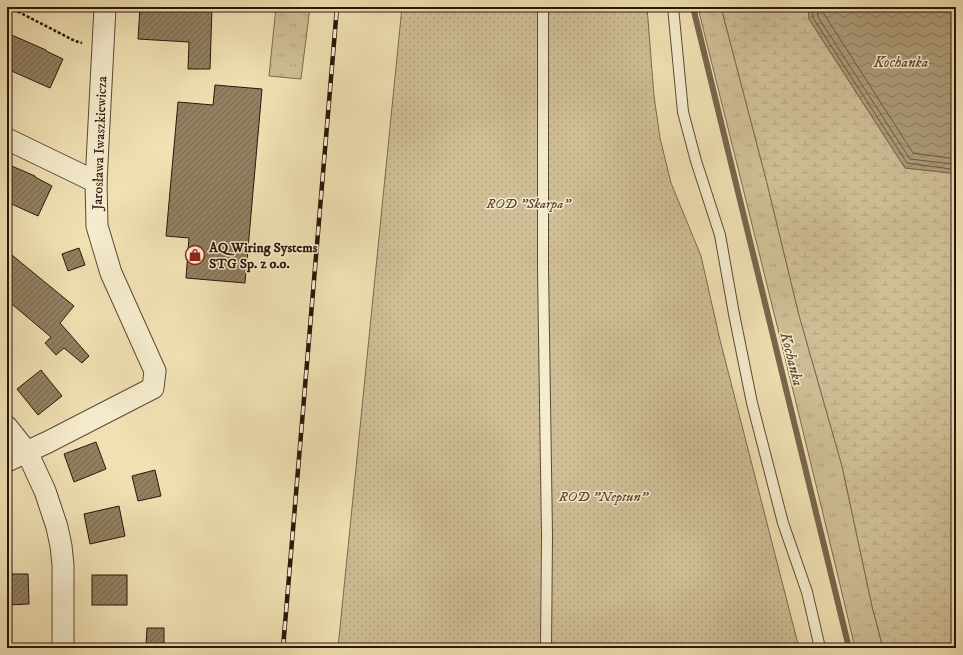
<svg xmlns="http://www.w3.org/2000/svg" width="963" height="655" viewBox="0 0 963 655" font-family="'IM FELL DW Pica',serif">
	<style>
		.grass { fill: url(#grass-tufts); stroke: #7d6a50 }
		.wetland { fill: url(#wetland-marsh); stroke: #7d6a50 }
		.park { fill: url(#park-dots); stroke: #7d6a50 }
		.water { fill: url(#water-waves); stroke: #79664d }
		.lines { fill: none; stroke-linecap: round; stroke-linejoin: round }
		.shore { stroke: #6c5942; stroke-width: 1 }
		.stream { stroke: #79664d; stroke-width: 6 }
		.building { fill: url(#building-hatch); stroke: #2b160a }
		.lane-casing { stroke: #5c4934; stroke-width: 12 }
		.street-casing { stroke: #5c4934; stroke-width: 23 }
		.path { stroke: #2b160a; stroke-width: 2.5; stroke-dasharray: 3 2; stroke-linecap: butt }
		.lane { stroke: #f5ecce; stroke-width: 10 }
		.street { stroke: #f5ecce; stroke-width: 21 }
		.rail-casing { stroke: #2b160a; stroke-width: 4.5 }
		.rail { stroke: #f5ecce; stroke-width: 3; stroke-dasharray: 9; stroke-linecap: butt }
		.labels { text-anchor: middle; stroke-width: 3; stroke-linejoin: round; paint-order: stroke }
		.street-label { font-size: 14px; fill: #2b160a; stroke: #f5ecce }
		.park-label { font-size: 14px; font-style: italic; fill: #5c4834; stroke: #f5ecce }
		.poi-label { font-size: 14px; font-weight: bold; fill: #2b160a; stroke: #f5ecce; text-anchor: start }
		.water-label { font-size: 15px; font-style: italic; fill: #5f4c37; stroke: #f5ecce }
	</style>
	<defs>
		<pattern id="grass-tufts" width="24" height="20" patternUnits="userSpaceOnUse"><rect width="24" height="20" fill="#cfbe96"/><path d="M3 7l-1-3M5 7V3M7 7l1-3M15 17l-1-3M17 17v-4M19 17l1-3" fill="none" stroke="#b2a380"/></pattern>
		<pattern id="wetland-marsh" width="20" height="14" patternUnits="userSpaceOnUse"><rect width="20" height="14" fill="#cfbe96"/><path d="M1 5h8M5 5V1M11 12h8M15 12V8" fill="none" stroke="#b2a380"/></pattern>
		<pattern id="park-dots" width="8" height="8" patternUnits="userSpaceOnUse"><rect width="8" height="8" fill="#cfbe96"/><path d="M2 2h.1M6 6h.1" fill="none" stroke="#b2a380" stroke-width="1.8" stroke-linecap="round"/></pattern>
		<pattern id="water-waves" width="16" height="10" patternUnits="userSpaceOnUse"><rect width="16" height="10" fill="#ad9c7a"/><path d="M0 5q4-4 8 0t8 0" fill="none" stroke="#8d7e62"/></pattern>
		<pattern id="building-hatch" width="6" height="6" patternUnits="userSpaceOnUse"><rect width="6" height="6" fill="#918062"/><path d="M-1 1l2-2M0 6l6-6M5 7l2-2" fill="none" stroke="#77684f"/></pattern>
	</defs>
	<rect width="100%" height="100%" fill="#f0e1b3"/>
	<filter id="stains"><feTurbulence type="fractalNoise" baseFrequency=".005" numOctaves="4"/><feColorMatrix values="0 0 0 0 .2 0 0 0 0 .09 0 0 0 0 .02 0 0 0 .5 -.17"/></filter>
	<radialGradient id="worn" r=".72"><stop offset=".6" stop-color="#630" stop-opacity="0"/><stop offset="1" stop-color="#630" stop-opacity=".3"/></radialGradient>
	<g class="grass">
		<path d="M 276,7 L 310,7 L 301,79 L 269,76 Z"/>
		<path d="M 698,7 L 721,7 L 766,179 L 799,315 L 842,466 L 872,606 L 883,648 L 855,648 C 806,440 754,232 702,24 Z"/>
	</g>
	<path class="wetland" d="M 721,7 L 808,7 L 809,19 L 905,168 L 951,173 L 956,176 L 956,648 L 883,648 L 872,606 L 842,466 L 799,315 L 766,179 Z"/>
	<path class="park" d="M 402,7 L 647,7 L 654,96 L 660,138 L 671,183 L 701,256 L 720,340 L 799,648 L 338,648 Z"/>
	<path class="water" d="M 808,7 L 956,7 L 956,176 L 951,173 L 905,168 L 809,19 Z"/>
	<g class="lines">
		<g class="shore">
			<path d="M 812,7 L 813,18 L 907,163 L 951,169 L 956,171"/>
			<path d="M 817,7 L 818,17 L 910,159 L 952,164 L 956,165"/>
			<path d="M 823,7 L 824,14 L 913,153 L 956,159"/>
		</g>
		<path class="stream" d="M 693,7 L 849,648"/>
	</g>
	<g class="building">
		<path d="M 140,7 L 212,7 L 210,69 L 188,69 L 189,42 L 138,39 Z"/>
		<path d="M 7,33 L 46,50 L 46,51 L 63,59 L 50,88 L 7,69 Z"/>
		<path d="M 215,85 L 262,89 L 245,283 L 186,278 L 189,238 L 166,236 L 178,102 L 213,105 Z"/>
		<path d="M 7,164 L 35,176 L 35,177 L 52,186 L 38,216 L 7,202 Z"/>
		<path d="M 79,248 L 85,265 L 68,271 L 62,254 Z"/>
		<path d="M 7,251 L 74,306 L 60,323 L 89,356 L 82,363 L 64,348 L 56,355 L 45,343 L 51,337 L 7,300 Z"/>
		<path d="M 41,370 L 62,396 L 38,415 L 17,389 Z"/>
		<path d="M 96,442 L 106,469 L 74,482 L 64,454 Z"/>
		<path d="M 155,470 L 161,496 L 138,501 L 132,476 Z"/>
		<path d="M 119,506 L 125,536 L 90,544 L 84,514 Z"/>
		<path d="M 7,574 L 28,574 L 29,604 L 7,605 Z"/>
		<rect x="92" y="575" width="35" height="30"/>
		<path d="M 147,628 L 164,628 L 164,646 L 146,646 Z"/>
	</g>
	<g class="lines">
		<defs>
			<g id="lane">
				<path d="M 543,7 L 543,268 L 547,536 L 546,648"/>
				<path d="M 673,7 L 683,112 L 696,161 L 720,235 L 734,314 L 752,403 L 783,523 L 807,592 L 820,648"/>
			</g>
			<g id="street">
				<path d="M 7,139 L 96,182"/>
				<path d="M 7,427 L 27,452 L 45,491 L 57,527 L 61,546 L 63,565 L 63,648"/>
				<path d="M 7,461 L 48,442 L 153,388 L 155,371 L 111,273 L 97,226 L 96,182 L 105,7"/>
			</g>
		</defs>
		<use href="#lane" class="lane-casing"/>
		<use href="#street" class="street-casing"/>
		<path class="path" d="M 9,7 L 75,41 L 82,43"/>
		<use href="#lane" class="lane"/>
		<use href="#street" class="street"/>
		<defs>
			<path id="rail" d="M 283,648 L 337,7"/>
		</defs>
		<use href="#rail" class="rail-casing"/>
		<use href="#rail" class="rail"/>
	</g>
	<defs>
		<symbol id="shop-ring" viewBox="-11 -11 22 22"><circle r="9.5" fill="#f5ecce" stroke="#8f2418" stroke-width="1.5"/><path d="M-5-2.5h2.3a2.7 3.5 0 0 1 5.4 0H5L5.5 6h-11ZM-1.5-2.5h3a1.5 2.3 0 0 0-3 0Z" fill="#8f2418"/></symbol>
	</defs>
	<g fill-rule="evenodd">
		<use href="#shop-ring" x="184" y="244" width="22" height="22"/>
	</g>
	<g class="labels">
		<g class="street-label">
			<text transform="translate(99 143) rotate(-88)" y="5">Jarosława Iwaszkiewicza</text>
		</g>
		<g class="park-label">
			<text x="528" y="208">ROD "Skarpa"</text>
			<text x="603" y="501">ROD "Neptun"</text>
		</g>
		<g class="poi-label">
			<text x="209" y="252">AQ Wiring Systems<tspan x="209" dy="16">STG Sp. z o.o.</tspan></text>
		</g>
		<g class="water-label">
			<text x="901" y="67">Kochanka</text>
			<text transform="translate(792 359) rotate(76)" y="5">Kochanka</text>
		</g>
	</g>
	<rect width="963" height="655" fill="none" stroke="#f0e1b3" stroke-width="24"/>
	<rect x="8" y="8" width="947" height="639" fill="none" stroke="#2b160a" stroke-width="2"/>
	<rect x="12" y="12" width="939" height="631" fill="none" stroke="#2b160a"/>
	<rect width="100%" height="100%" filter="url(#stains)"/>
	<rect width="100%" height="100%" fill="url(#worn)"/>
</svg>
